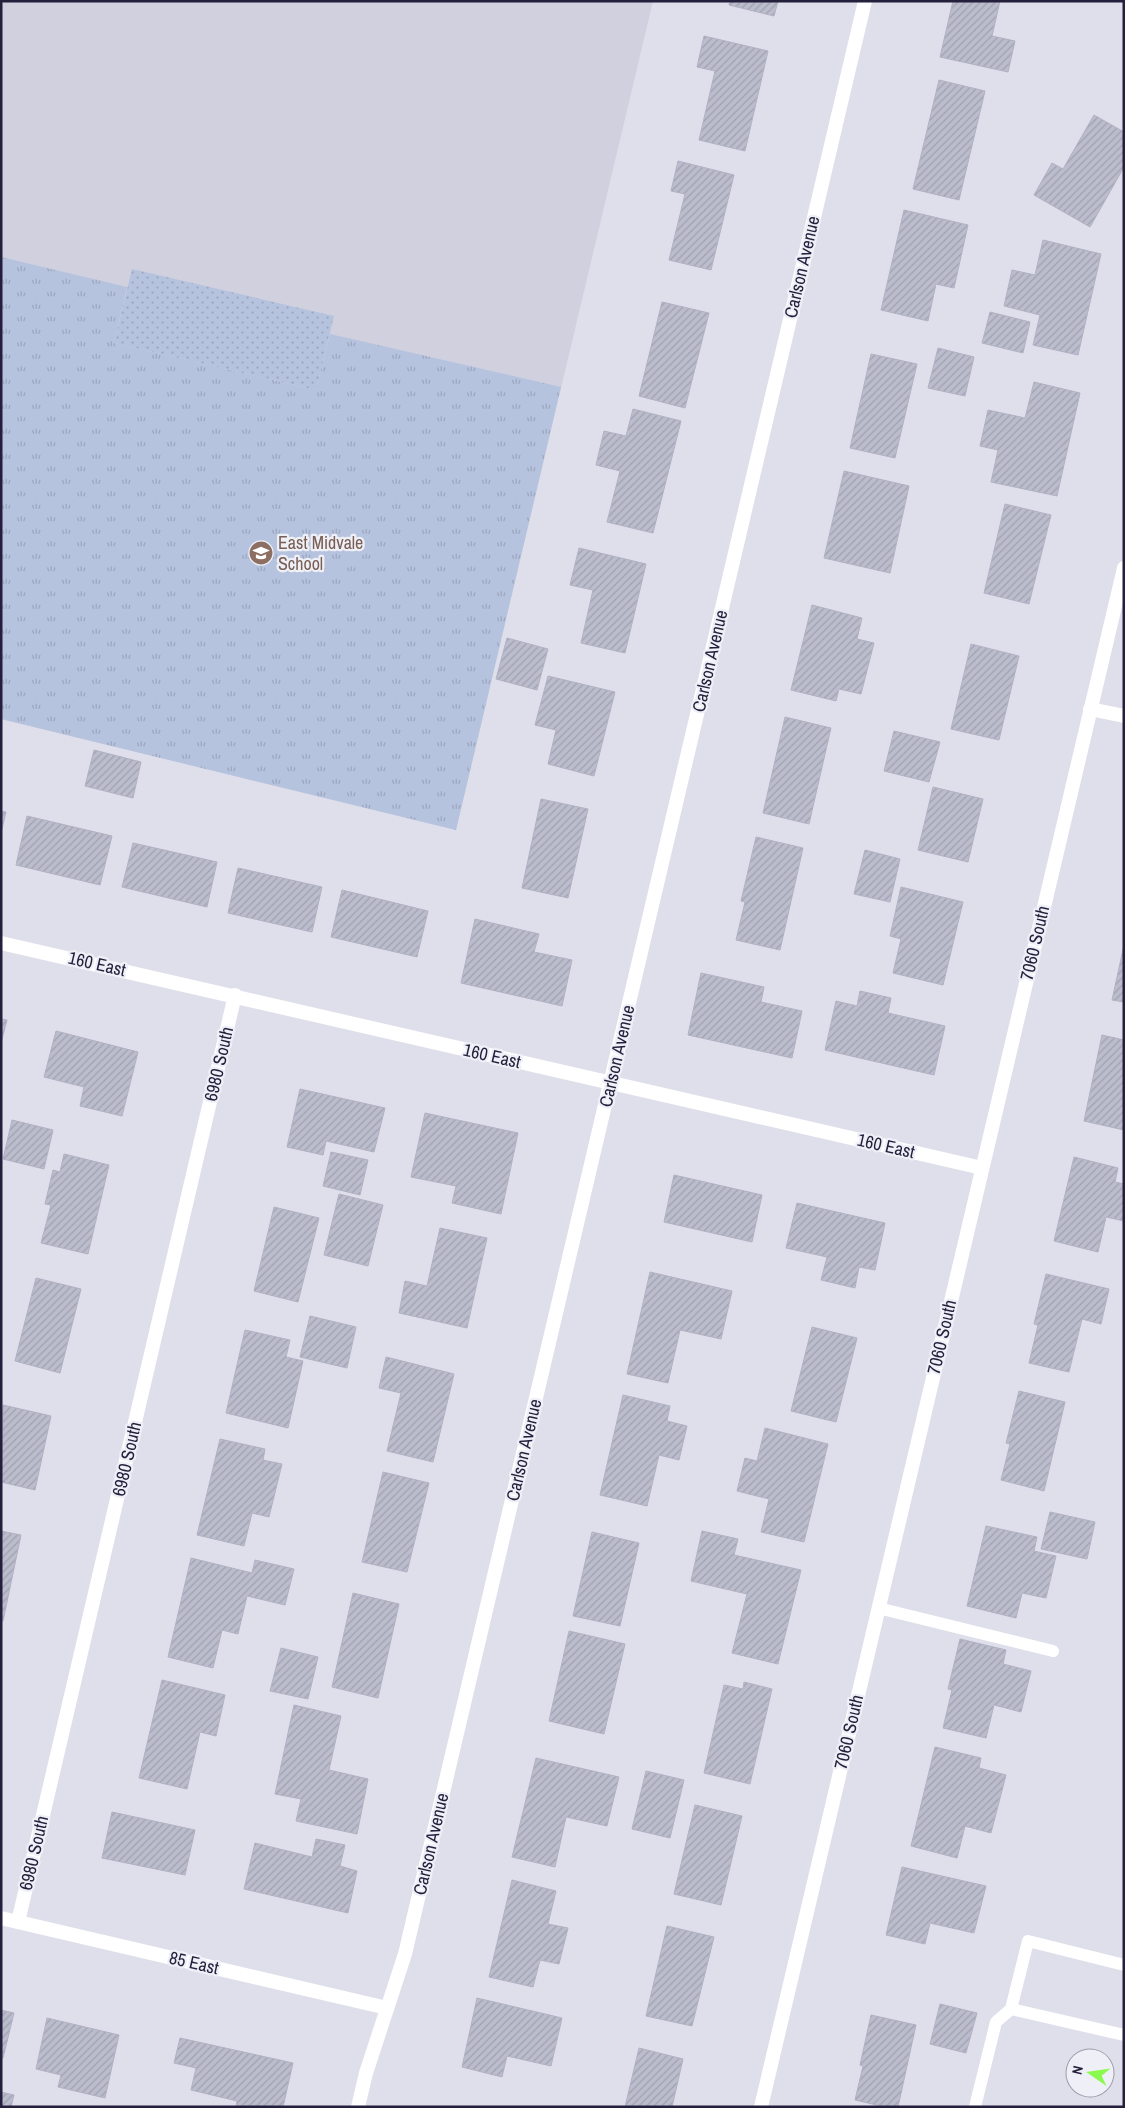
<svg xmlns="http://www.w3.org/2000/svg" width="1125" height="2108" viewBox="0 0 1125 2108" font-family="'Archivo Narrow',sans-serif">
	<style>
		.built { fill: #d0d0df }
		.grass { fill: url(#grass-tufts) }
		.park { fill: url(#park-dots) }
		.building { fill: url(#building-hatch); stroke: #b1b1c5 }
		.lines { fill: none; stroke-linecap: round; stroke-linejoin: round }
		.service { stroke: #fff; stroke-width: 12 }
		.minor { stroke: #fff; stroke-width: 14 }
		.labels { text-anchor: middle; stroke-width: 4.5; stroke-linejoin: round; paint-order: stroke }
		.street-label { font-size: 18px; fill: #231f3c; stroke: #eff0f7 }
		.education-label { font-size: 18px; fill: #785e54; stroke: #eff0f7; text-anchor: start }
	</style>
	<defs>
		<pattern id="grass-tufts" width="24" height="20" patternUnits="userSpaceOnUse" patternTransform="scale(1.25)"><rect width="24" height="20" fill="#b6c3de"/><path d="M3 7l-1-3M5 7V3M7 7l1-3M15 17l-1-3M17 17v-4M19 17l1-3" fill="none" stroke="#9ca7bf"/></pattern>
		<pattern id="park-dots" width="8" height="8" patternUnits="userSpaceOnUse" patternTransform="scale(1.25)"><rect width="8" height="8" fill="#b6c3de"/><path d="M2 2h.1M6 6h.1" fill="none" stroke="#9ca7bf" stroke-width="1.8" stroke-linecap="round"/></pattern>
		<pattern id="building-hatch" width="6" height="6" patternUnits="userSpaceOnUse" patternTransform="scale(1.25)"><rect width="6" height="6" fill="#bbbccc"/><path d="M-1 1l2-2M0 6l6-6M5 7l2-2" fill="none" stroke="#a0a1b0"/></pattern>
	</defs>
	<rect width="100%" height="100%" fill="#dfdfeb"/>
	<path class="built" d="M 1,1 L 653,1 L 456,830 L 1,719 Z"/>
	<path class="grass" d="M 1,257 L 127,287 L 114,343 L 316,390 L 330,334 L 561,387 L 456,830 L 1,719 Z"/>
	<path class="park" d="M 132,269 L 334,316 L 316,390 L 114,343 Z"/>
	<g class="building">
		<path d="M 730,1 L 778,1 L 774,16 L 729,5 Z"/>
		<path d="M 953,1 L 1000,1 L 992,36 L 1015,41 L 1008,72 L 940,57 Z"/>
		<path d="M 704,36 L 768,51 L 745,151 L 699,140 L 715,71 L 697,67 Z"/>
		<path d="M 939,80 L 985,91 L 959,200 L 913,189 Z"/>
		<path d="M 1094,115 L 1124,132 L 1124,167 L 1090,227 L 1034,195 L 1052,163 L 1063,169 Z"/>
		<path d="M 678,161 L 734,175 L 711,270 L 669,260 L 685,194 L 671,191 Z"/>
		<path d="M 904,210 L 968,225 L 954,288 L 936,284 L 928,321 L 881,310 Z"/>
		<path d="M 1043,240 L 1101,254 L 1078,355 L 1033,345 L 1040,315 L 1004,306 L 1012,270 L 1035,275 Z"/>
		<path d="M 662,302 L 709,313 L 685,408 L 639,396 Z"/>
		<path d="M 990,312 L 1030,322 L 1023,353 L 982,343 Z"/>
		<path d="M 938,348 L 974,357 L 965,396 L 928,388 Z"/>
		<path d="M 871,354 L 917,364 L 895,458 L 850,448 Z"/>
		<path d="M 1034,382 L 1080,393 L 1057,496 L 991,482 L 998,450 L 980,446 L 988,410 L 1025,418 Z"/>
		<path d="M 633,409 L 681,421 L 653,533 L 607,522 L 620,471 L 596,465 L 604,431 L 626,436 Z"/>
		<path d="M 844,471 L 909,486 L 890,573 L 824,558 Z"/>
		<path d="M 1005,504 L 1051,515 L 1029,604 L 984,593 Z"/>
		<path d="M 579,548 L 646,564 L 625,653 L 581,643 L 593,590 L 570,585 Z"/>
		<path d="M 812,605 L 862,618 L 857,639 L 874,643 L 861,694 L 839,689 L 836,701 L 791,690 Z"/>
		<path d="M 507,638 L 548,649 L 537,690 L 496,679 Z"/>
		<path d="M 971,644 L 1019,656 L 999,740 L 951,729 Z"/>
		<path d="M 548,676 L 615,692 L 594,776 L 548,764 L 556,730 L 535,725 Z"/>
		<path d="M 785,717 L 831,728 L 809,824 L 763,813 Z"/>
		<path d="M 894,731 L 940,742 L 929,782 L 884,771 Z"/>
		<path d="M 94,750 L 141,762 L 133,798 L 85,786 Z"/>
		<path d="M 933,787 L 983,799 L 968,862 L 918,850 Z"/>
		<path d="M 541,799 L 588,809 L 568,898 L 522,888 Z"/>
		<path d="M 1,811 L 6,812 L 1,833 Z"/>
		<path d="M 27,816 L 112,836 L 100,885 L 16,865 Z"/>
		<path d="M 756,837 L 803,848 L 780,950 L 736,940 L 745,902 L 741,901 Z"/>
		<path d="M 133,843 L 217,862 L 207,907 L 122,887 Z"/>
		<path d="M 865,850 L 900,859 L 890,902 L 854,894 Z"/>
		<path d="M 238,868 L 322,887 L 312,932 L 228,913 Z"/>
		<path d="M 901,887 L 963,902 L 943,985 L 893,973 L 901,939 L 890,936 Z"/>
		<path d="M 342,890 L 428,911 L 417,957 L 331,937 Z"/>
		<path d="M 475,919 L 539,934 L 534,952 L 572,960 L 562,1006 L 461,983 Z"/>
		<path d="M 1124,945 L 1124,1002 L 1112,1000 Z"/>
		<path d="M 701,973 L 764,987 L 761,1002 L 802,1011 L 792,1058 L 688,1035 Z"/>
		<path d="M 860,991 L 891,998 L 888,1013 L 945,1026 L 934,1075 L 825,1050 L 836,1001 L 857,1006 Z"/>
		<path d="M 1,1019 L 7,1020 L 1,1043 Z"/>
		<path d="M 56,1031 L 138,1052 L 122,1116 L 80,1106 L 84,1087 L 44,1077 Z"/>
		<path d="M 1102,1035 L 1124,1040 L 1124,1130 L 1084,1121 Z"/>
		<path d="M 300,1089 L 385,1108 L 374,1152 L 326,1141 L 323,1155 L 287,1147 Z"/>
		<path d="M 425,1113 L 518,1133 L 501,1214 L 452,1203 L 456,1186 L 411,1177 Z"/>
		<path d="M 12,1120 L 53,1130 L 44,1169 L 3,1159 Z"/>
		<path d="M 331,1152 L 368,1160 L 360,1195 L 323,1186 Z"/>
		<path d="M 64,1154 L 109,1165 L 88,1254 L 41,1243 L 51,1205 L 45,1204 L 53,1170 L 60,1172 Z"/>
		<path d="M 1074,1157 L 1118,1168 L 1115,1182 L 1124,1184 L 1124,1221 L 1106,1217 L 1098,1252 L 1054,1241 Z"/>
		<path d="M 674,1175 L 762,1195 L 752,1242 L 664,1222 Z"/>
		<path d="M 339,1194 L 383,1205 L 368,1266 L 324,1255 Z"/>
		<path d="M 797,1203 L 885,1223 L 875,1270 L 859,1267 L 855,1288 L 821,1280 L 827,1257 L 786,1248 Z"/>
		<path d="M 274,1207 L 319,1218 L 298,1302 L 254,1291 Z"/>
		<path d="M 440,1228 L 487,1238 L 467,1328 L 399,1313 L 405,1281 L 427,1286 Z"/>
		<path d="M 650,1272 L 732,1291 L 721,1339 L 680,1330 L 668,1383 L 627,1374 Z"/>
		<path d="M 1046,1274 L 1109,1289 L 1101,1324 L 1082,1319 L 1069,1372 L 1029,1363 L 1038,1325 L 1034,1324 Z"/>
		<path d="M 36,1278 L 81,1289 L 60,1373 L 15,1361 Z"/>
		<path d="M 310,1316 L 356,1327 L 347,1368 L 300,1357 Z"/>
		<path d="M 812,1327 L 857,1338 L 836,1422 L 791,1411 Z"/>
		<path d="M 245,1330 L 290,1340 L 286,1357 L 303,1361 L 288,1428 L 226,1413 Z"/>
		<path d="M 386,1357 L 454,1374 L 433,1462 L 387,1451 L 401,1393 L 379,1388 Z"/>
		<path d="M 1019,1391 L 1065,1402 L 1044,1491 L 1001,1480 L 1010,1444 L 1006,1443 Z"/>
		<path d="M 623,1395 L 670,1406 L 667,1421 L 687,1426 L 679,1460 L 659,1455 L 647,1506 L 600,1495 Z"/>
		<path d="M 3,1405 L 51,1416 L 35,1490 L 1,1482 Z"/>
		<path d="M 765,1428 L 828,1444 L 804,1542 L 761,1532 L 769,1499 L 737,1491 L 745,1458 L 757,1461 Z"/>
		<path d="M 220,1439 L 265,1449 L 263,1460 L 282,1464 L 269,1517 L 252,1513 L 244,1546 L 197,1535 Z"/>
		<path d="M 383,1472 L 429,1483 L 407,1572 L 362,1562 Z"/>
		<path d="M 1050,1512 L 1095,1522 L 1087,1559 L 1041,1549 Z"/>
		<path d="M 986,1526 L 1037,1537 L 1034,1551 L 1056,1556 L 1046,1598 L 1022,1593 L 1016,1618 L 967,1606 Z"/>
		<path d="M 1,1531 L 21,1535 L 3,1621 L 1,1620 Z"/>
		<path d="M 702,1531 L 738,1539 L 734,1555 L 801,1570 L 778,1664 L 732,1653 L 747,1594 L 691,1581 Z"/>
		<path d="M 592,1532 L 639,1543 L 620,1626 L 573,1616 Z"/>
		<path d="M 191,1558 L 252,1573 L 255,1560 L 294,1569 L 285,1605 L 247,1596 L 238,1634 L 222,1630 L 213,1668 L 168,1657 Z"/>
		<path d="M 353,1593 L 399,1604 L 378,1698 L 332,1687 Z"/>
		<path d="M 569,1631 L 625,1644 L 604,1734 L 549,1721 Z"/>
		<path d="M 960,1639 L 1006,1650 L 1003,1664 L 1031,1671 L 1021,1712 L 994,1705 L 986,1738 L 943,1728 L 952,1690 L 948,1689 Z"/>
		<path d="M 281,1648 L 318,1657 L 308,1699 L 270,1691 Z"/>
		<path d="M 162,1680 L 225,1695 L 216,1736 L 200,1732 L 187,1789 L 139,1778 Z"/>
		<path d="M 744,1682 L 772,1689 L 750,1784 L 704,1773 L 724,1685 L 743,1689 Z"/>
		<path d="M 294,1705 L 341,1716 L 329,1770 L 368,1779 L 357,1834 L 296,1821 L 301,1799 L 275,1794 Z"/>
		<path d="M 935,1747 L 981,1758 L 979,1768 L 1006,1775 L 991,1833 L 965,1826 L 957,1858 L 911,1846 Z"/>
		<path d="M 536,1758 L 619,1777 L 607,1826 L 566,1817 L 555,1867 L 512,1857 Z"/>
		<path d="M 646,1771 L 684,1780 L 670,1838 L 632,1829 Z"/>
		<path d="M 695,1805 L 742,1816 L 721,1905 L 674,1894 Z"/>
		<path d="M 112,1812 L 195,1830 L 185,1875 L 102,1858 Z"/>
		<path d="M 316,1839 L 345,1845 L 340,1866 L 357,1871 L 348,1913 L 244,1889 L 255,1843 L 312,1857 Z"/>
		<path d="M 902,1867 L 986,1886 L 974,1933 L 930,1923 L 925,1944 L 886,1935 Z"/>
		<path d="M 512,1880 L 556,1891 L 548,1924 L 568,1928 L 559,1964 L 540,1960 L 533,1987 L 489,1977 Z"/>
		<path d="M 667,1926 L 714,1937 L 692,2026 L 646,2016 Z"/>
		<path d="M 477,1998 L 562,2018 L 551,2066 L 507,2056 L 502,2077 L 462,2067 Z"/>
		<path d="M 940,2004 L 977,2013 L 966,2053 L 930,2044 Z"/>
		<path d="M 1,2010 L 14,2013 L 3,2058 L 1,2058 Z"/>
		<path d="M 871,2015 L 916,2025 L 898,2107 L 885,2107 L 855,2100 L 863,2066 L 860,2065 Z"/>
		<path d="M 47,2018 L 119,2035 L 105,2098 L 58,2087 L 61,2075 L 36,2069 Z"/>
		<path d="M 180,2038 L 293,2063 L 283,2107 L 236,2107 L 237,2101 L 191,2090 L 196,2068 L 174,2063 Z"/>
		<path d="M 639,2048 L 683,2059 L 672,2107 L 625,2107 Z"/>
		<path d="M 1,2092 L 14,2095 L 11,2107 L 1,2107 Z"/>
	</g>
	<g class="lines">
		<g class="service">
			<path d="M 878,1608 L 1053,1651"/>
			<path d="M 1011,2009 L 1124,2035"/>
			<path d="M 975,2107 L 996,2022 L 1011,2009 L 1028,1941 L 1124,1965"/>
		</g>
		<g class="minor">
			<path d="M 1090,709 L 1124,716"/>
			<path d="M 1,943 L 982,1168"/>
			<path d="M 1,1918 L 387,2008"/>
			<path d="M 18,1922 L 235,995"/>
			<path d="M 358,2107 L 366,2073 L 405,1954 L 865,1"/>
			<path d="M 761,2107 L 1124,568"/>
		</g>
	</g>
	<defs>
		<symbol id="school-disc" viewBox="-11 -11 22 22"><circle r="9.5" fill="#8d6e63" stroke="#eff0f7"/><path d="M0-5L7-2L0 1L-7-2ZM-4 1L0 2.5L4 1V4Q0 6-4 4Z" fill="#fff"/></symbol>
	</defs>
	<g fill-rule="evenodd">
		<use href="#school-disc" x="247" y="539" width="28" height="28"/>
	</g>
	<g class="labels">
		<g class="street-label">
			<text transform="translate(802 267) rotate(-77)" y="6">Carlson Avenue</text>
			<text transform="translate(710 661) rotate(-77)" y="6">Carlson Avenue</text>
			<text transform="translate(1035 943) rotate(-77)" y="6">7060 South</text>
			<text transform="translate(97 964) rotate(13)" y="6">160 East</text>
			<text transform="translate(492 1056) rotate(13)" y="6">160 East</text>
			<text transform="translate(617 1056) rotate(-77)" y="6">Carlson Avenue</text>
			<text transform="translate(219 1064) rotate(-77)" y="6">6980 South</text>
			<text transform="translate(886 1146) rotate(13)" y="6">160 East</text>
			<text transform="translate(942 1337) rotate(-77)" y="6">7060 South</text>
			<text transform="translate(524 1450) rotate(-77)" y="6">Carlson Avenue</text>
			<text transform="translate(127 1459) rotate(-77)" y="6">6980 South</text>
			<text transform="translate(849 1732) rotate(-77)" y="6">7060 South</text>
			<text transform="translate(431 1844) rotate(-77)" y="6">Carlson Avenue</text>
			<text transform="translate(34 1853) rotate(-77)" y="6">6980 South</text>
			<text transform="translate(194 1963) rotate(13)" y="6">85 East</text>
		</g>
		<g class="education-label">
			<text x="278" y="549">East Midvale<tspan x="278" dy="21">School</tspan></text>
		</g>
	</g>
	<rect width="1125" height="2108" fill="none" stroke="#231f3c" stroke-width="5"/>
	<g transform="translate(1090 2073) rotate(283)"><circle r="24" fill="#eff0f7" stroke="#9d9cac"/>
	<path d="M0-4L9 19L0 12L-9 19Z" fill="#8bfa4e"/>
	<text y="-8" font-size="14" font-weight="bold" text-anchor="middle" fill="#231f3c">N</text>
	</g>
</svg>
